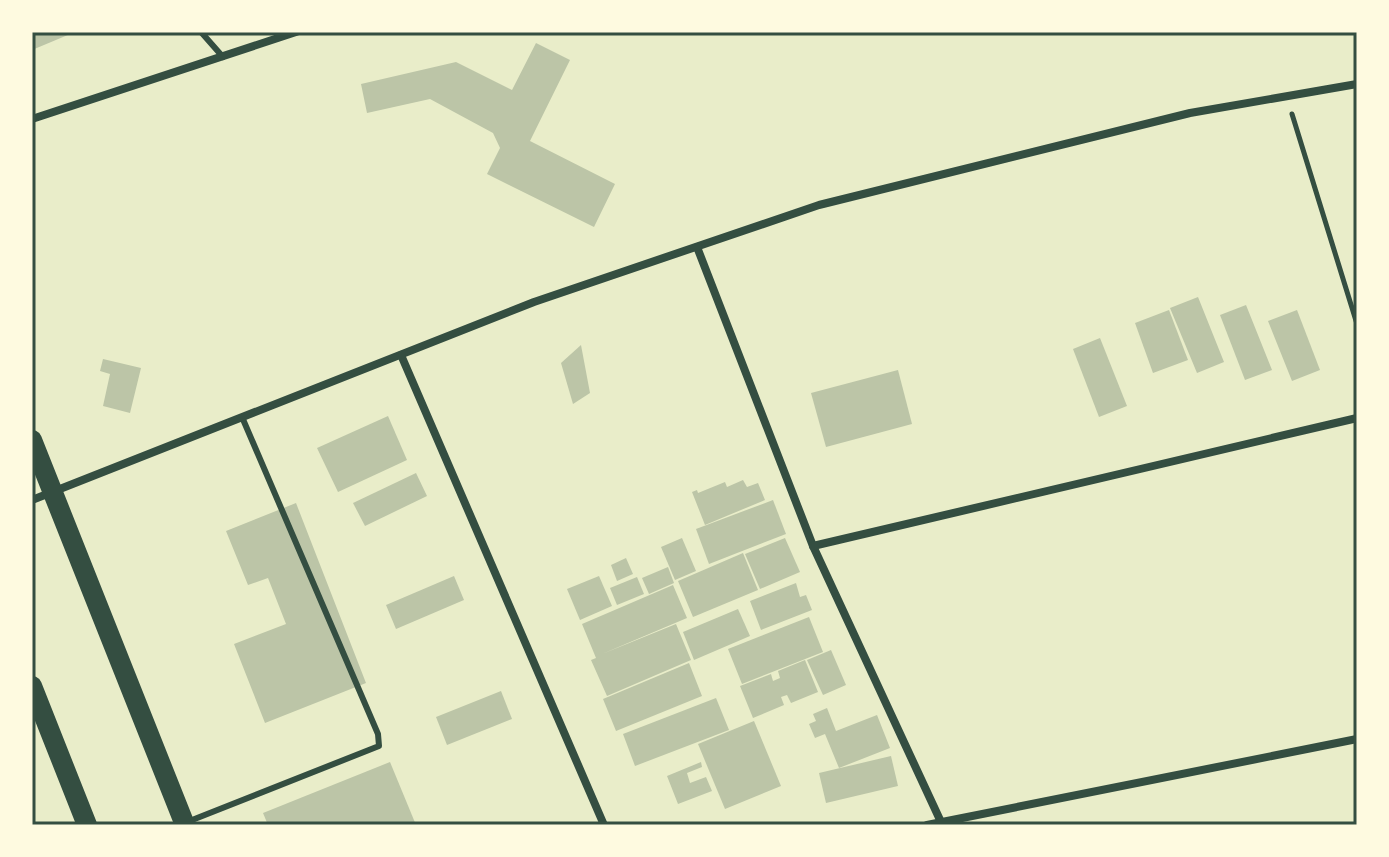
<svg xmlns="http://www.w3.org/2000/svg" width="1389" height="857" viewBox="0 0 1389 857" font-family="Lora,serif">
	<style>
		.building { fill: #bcc5a7 }
		.lines { fill: none; stroke-linecap: round; stroke-linejoin: round }
		.path { stroke: #344e41; stroke-width: 5 }
		.service { stroke: #344e41; stroke-width: 6 }
		.minor { stroke: #344e41; stroke-width: 8 }
		.primary { stroke: #344e41; stroke-width: 20 }
		.neatline { fill: none; stroke: #344e41; stroke-width: 3 }
	</style>
	<rect width="100%" height="100%" fill="#e9edc9"/>
	<g class="building">
		<path d="M 32,32 L 75,32 L 32,50 Z"/>
		<path d="M 536,43 L 570,60 L 530,141 L 615,184 L 594,227 L 487,174 L 500,148 L 493,133 L 430,99 L 367,113 L 361,84 L 456,62 L 512,90 Z"/>
		<path d="M 1198,297 L 1224,362 L 1197,373 L 1170,308 Z"/>
		<path d="M 1246,305 L 1272,370 L 1245,380 L 1220,315 Z"/>
		<path d="M 1169,310 L 1188,360 L 1153,373 L 1135,323 Z"/>
		<path d="M 1297,310 L 1320,370 L 1292,381 L 1268,321 Z"/>
		<path d="M 1100,338 L 1127,406 L 1099,417 L 1073,349 Z"/>
		<path d="M 581,345 L 590,393 L 573,404 L 561,363 Z"/>
		<path d="M 103,359 L 141,368 L 130,413 L 103,406 L 110,374 L 100,371 Z"/>
		<path d="M 898,370 L 912,424 L 826,447 L 811,393 Z"/>
		<path d="M 388,416 L 407,460 L 338,492 L 317,448 Z"/>
		<path d="M 416,473 L 427,496 L 365,526 L 353,503 Z"/>
		<path d="M 743,480 L 747,487 L 758,483 L 765,500 L 705,525 L 692,492 L 697,490 L 698,493 L 725,482 L 727,487 Z"/>
		<path d="M 773,500 L 786,534 L 709,564 L 696,529 Z"/>
		<path d="M 296,503 L 366,683 L 265,723 L 234,644 L 286,624 L 268,578 L 248,585 L 226,531 Z"/>
		<path d="M 682,538 L 696,571 L 675,580 L 661,547 Z"/>
		<path d="M 785,538 L 800,572 L 760,589 L 745,554 Z"/>
		<path d="M 743,553 L 758,590 L 693,617 L 678,581 Z"/>
		<path d="M 626,558 L 633,574 L 617,581 L 611,565 Z"/>
		<path d="M 668,567 L 674,583 L 649,594 L 642,578 Z"/>
		<path d="M 454,576 L 464,600 L 396,629 L 386,605 Z"/>
		<path d="M 599,576 L 612,606 L 580,620 L 567,589 Z"/>
		<path d="M 637,577 L 644,594 L 617,605 L 610,588 Z"/>
		<path d="M 796,583 L 800,597 L 806,595 L 812,610 L 761,630 L 750,601 Z"/>
		<path d="M 673,585 L 687,618 L 602,654 L 676,624 L 691,660 L 607,696 L 591,660 L 596,658 L 582,624 Z"/>
		<path d="M 738,609 L 750,636 L 694,660 L 683,632 Z"/>
		<path d="M 809,617 L 823,652 L 742,684 L 728,649 Z"/>
		<path d="M 831,650 L 846,685 L 823,695 L 807,660 Z"/>
		<path d="M 805,660 L 818,692 L 791,703 L 787,695 L 781,697 L 784,705 L 753,718 L 740,686 L 771,674 L 773,681 L 780,678 L 778,671 Z"/>
		<path d="M 689,663 L 702,696 L 616,731 L 603,699 Z"/>
		<path d="M 501,691 L 512,719 L 447,745 L 436,717 Z"/>
		<path d="M 716,698 L 729,730 L 635,766 L 623,734 Z"/>
		<path d="M 827,708 L 836,731 L 877,715 L 890,748 L 839,768 L 825,734 L 815,738 L 809,724 L 816,721 L 813,714 Z"/>
		<path d="M 754,721 L 781,786 L 725,809 L 698,744 Z"/>
		<path d="M 891,756 L 898,786 L 826,803 L 819,773 Z"/>
		<path d="M 390,762 L 416,825 L 268,825 L 263,813 Z"/>
		<path d="M 701,762 L 702,767 L 687,773 L 690,783 L 706,777 L 712,791 L 678,804 L 667,776 Z"/>
	</g>
	<g class="lines">
		<path class="path" d="M 1292,114 L 1357,324"/>
		<g class="service">
			<path d="M 201,32 L 223,57"/>
			<path d="M 187,822 L 379,746 L 378,734 L 242,417"/>
		</g>
		<g class="minor">
			<path d="M 32,119 L 296,32"/>
			<path d="M 697,247 L 813,546 L 941,822"/>
			<path d="M 401,355 L 604,825"/>
			<path d="M 32,500 L 534,302 L 819,205 L 1190,113 L 1357,84"/>
			<path d="M 813,546 L 1357,418"/>
			<path d="M 927,825 L 1357,739"/>
		</g>
		<g class="primary">
			<path d="M 32,440 L 185,825"/>
			<path d="M 32,686 L 87,825"/>
		</g>
	</g>
	<rect width="1389" height="857" fill="none" stroke="#fefae0" stroke-width="68"/>
	<rect x="34" y="34" width="1321" height="789" class="neatline"/>
</svg>
